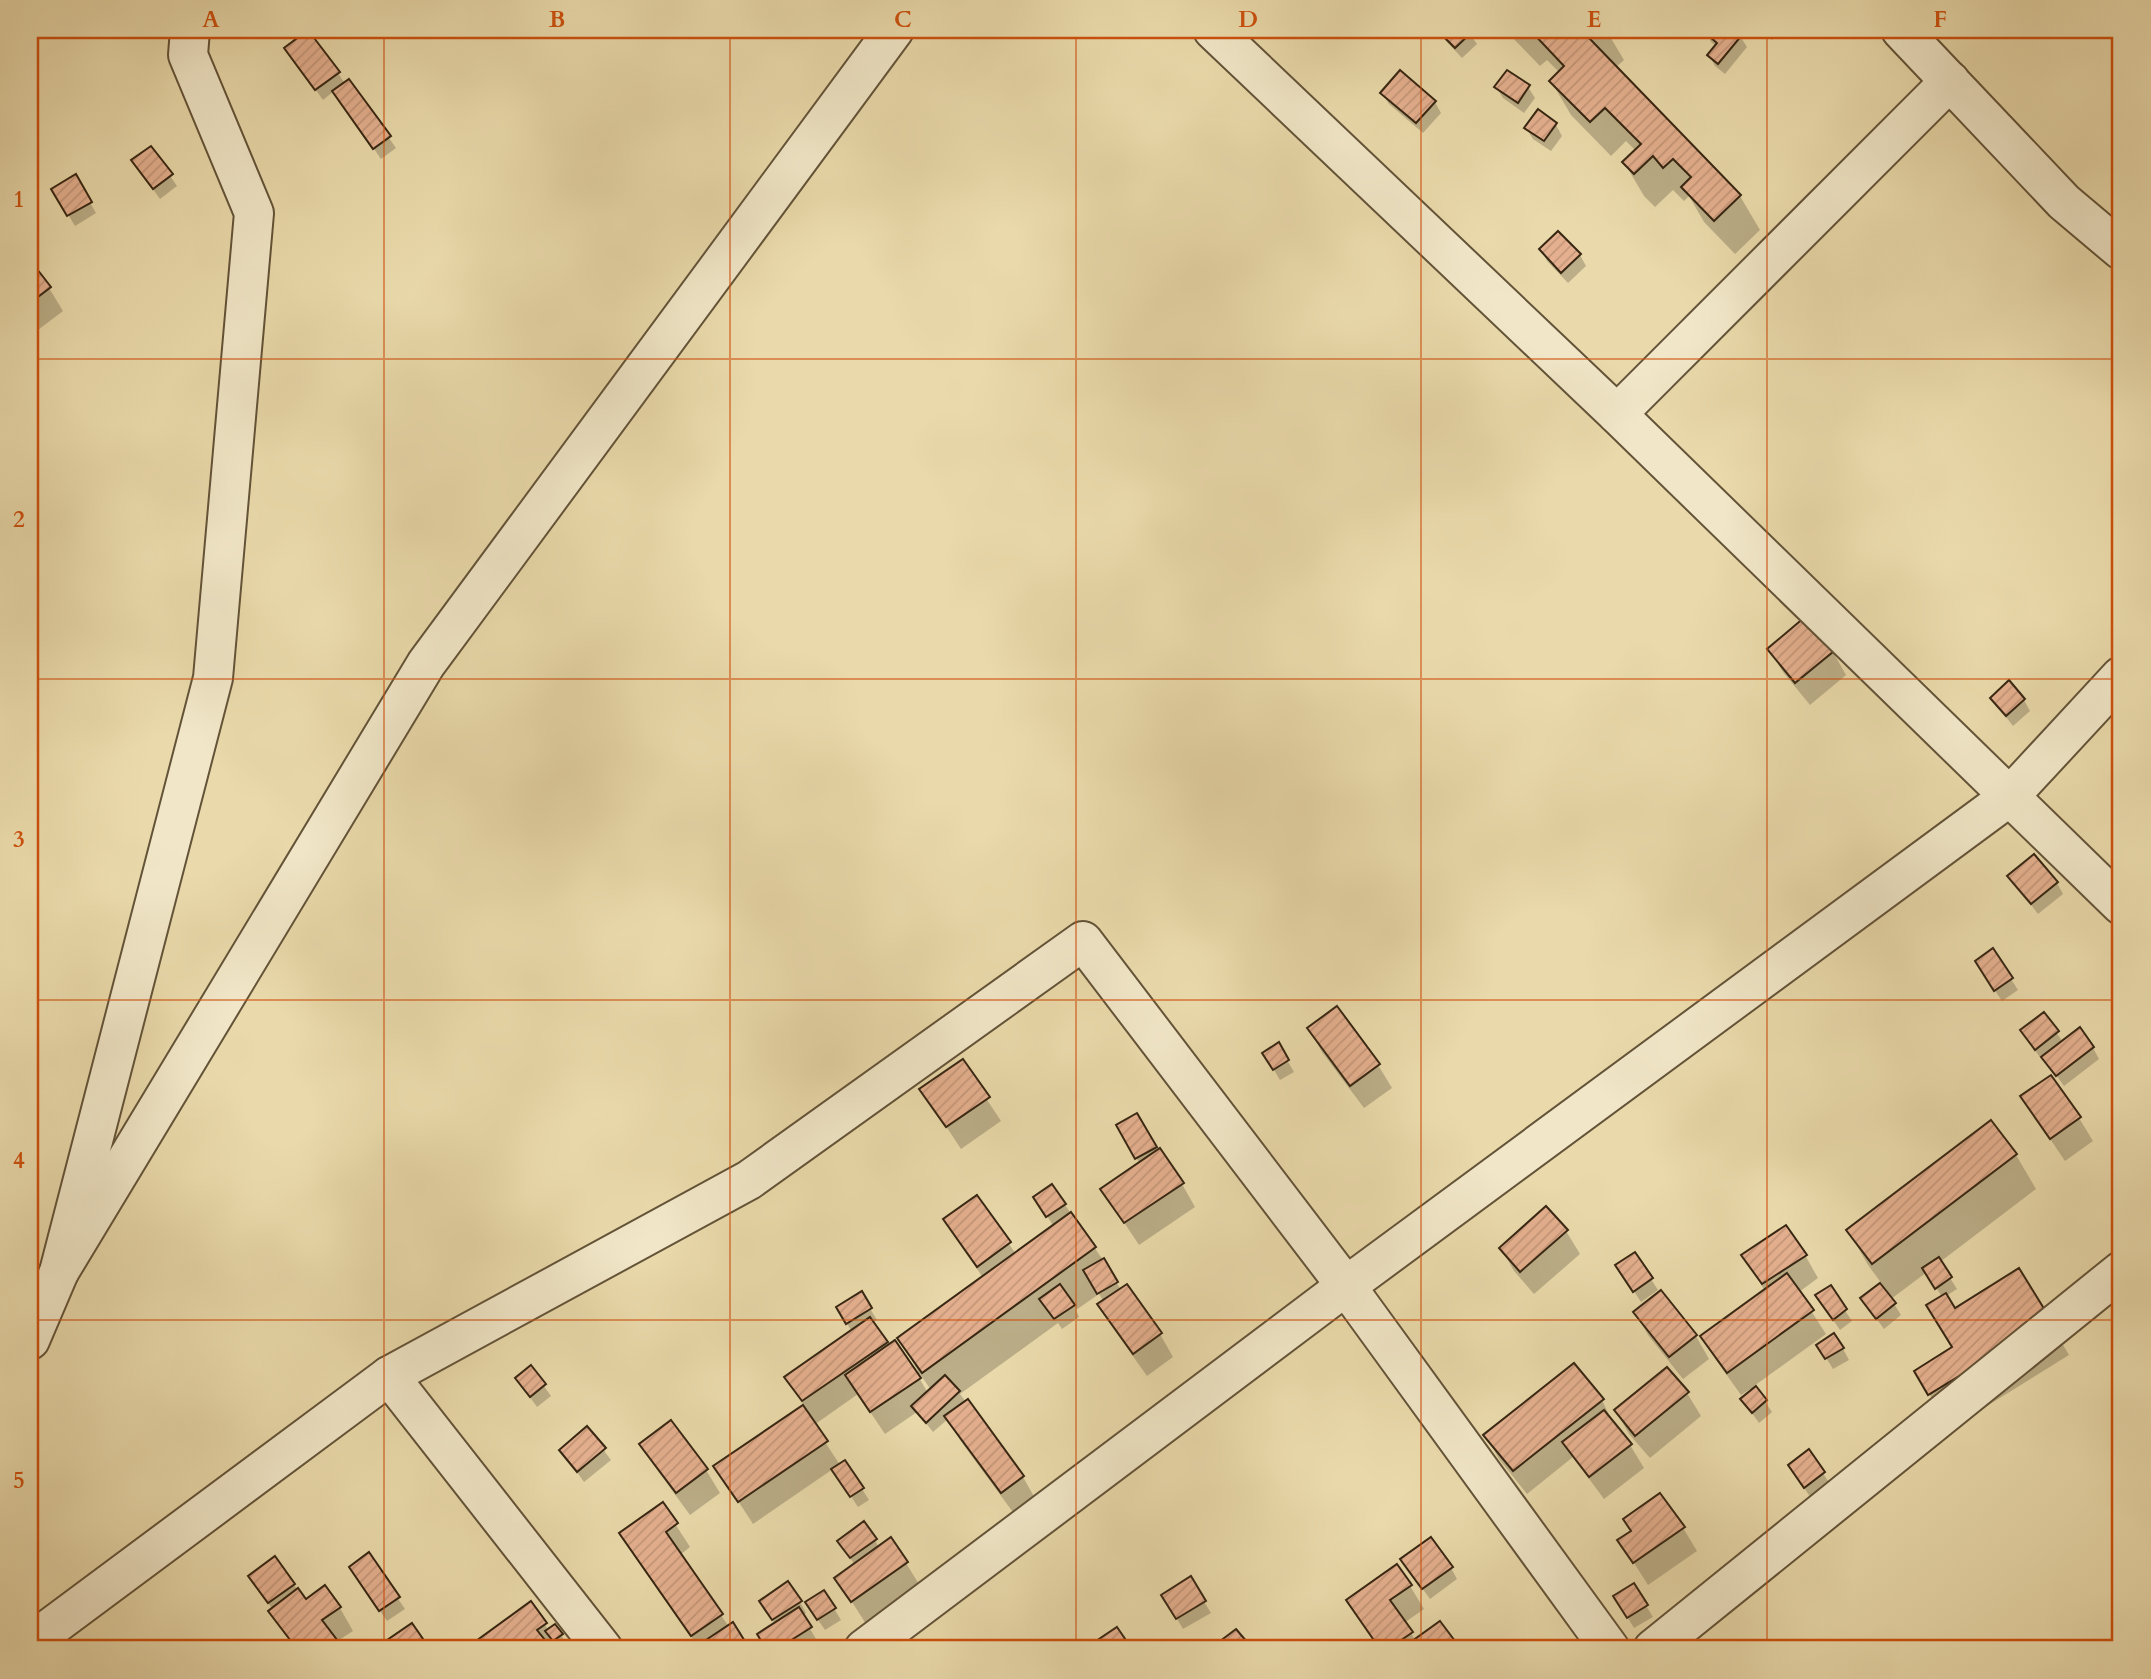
<svg xmlns="http://www.w3.org/2000/svg" width="2151" height="1679" viewBox="0 0 2151 1679" font-family="Cardo,serif">
	<style>
		.shadow { fill: #0003; fill-rule: evenodd }
		.building { fill: url(#building-hatch); stroke: #362612; stroke-width: 2 }
		.lines { fill: none; stroke-linecap: round; stroke-linejoin: round }
		.street-casing { stroke: #635338; stroke-width: 42 }
		.street { stroke: #f1e7c8; stroke-width: 38 }
		.grid { fill: none; stroke: #cd510d; stroke-width: 2; stroke-opacity: 0.55 }
		.neatline { fill: none; stroke: #cd510d; stroke-width: 2.5 }
		.grid-label { font-size: 23px; text-anchor: middle; font-weight: bold; fill: #cd510d }
	</style>
	<defs>
		<pattern id="building-hatch" width="6" height="6" patternUnits="userSpaceOnUse" patternTransform="scale(1.75)"><rect width="6" height="6" fill="#e5b08f"/><path d="M-1 1l2-2M0 6l6-6M5 7l2-2" fill="none" stroke="#c5977a"/></pattern>
	</defs>
	<rect width="100%" height="100%" fill="#eadaab"/>
	<filter id="stains"><feTurbulence type="fractalNoise" baseFrequency=".00286" numOctaves="4"/><feColorMatrix values="0 0 0 0 .2 0 0 0 0 .09 0 0 0 0 .02 0 0 0 .5 -.17"/></filter>
	<radialGradient id="worn" r=".72"><stop offset=".6" stop-color="#630" stop-opacity="0"/><stop offset="1" stop-color="#630" stop-opacity=".3"/></radialGradient>
	<g class="shadow">
		<path d="M 1439,30 L 1467,30 L 1477,44 L 1462,58 L 1445,40 Z"/>
		<path d="M 1505,30 L 1606,30 L 1624,60 L 1615,68 L 1740,196 L 1760,230 L 1735,254 L 1704,222 L 1689,196 L 1684,201 L 1673,190 L 1655,207 L 1644,196 L 1624,162 L 1636,151 L 1626,141 L 1611,156 L 1571,115 L 1551,81 L 1560,73 L 1547,60 L 1540,66 Z"/>
		<path d="M 1705,30 L 1718,30 L 1723,34 L 1727,30 L 1732,30 L 1740,36 L 1747,47 L 1725,74 L 1715,66 L 1709,55 L 1716,46 L 1711,42 Z"/>
		<path d="M 1761,30 L 1782,30 L 1772,40 Z"/>
		<path d="M 286,48 L 338,73 L 345,84 L 349,81 L 396,148 L 381,159 L 334,91 L 323,100 Z"/>
		<path d="M 1496,87 L 1528,87 L 1535,98 L 1524,113 L 1503,98 Z"/>
		<path d="M 1382,93 L 1435,102 L 1441,113 L 1423,133 L 1389,104 Z"/>
		<path d="M 1556,125 L 1562,136 L 1551,151 L 1533,139 L 1526,128 Z"/>
		<path d="M 151,148 L 177,186 L 160,199 L 133,161 Z"/>
		<path d="M 75,177 L 96,213 L 75,226 L 53,189 Z"/>
		<path d="M 1541,250 L 1580,255 L 1586,266 L 1568,283 L 1547,261 Z"/>
		<path d="M 30,262 L 49,288 L 63,311 L 30,336 Z"/>
		<path d="M 1805,620 L 1833,652 L 1846,675 L 1810,705 L 1783,672 L 1769,649 Z"/>
		<path d="M 1992,699 L 2024,700 L 2030,711 L 2013,726 Z"/>
		<path d="M 2010,877 L 2057,883 L 2063,894 L 2038,914 Z"/>
		<path d="M 1993,951 L 2018,990 L 2002,1001 L 1983,973 Z"/>
		<path d="M 2044,1015 L 2063,1042 L 2093,1048 L 2099,1059 L 2064,1086 L 2044,1058 L 2042,1060 L 2029,1042 Z"/>
		<path d="M 1309,1029 L 1378,1065 L 1392,1088 L 1364,1108 L 1322,1052 Z"/>
		<path d="M 1278,1045 L 1294,1072 L 1280,1080 L 1264,1053 Z"/>
		<path d="M 962,1062 L 1001,1121 L 961,1149 L 922,1090 Z"/>
		<path d="M 2022,1097 L 2079,1118 L 2093,1141 L 2065,1161 Z"/>
		<path d="M 1137,1115 L 1158,1152 L 1182,1184 L 1195,1207 L 1139,1245 L 1102,1189 L 1140,1164 L 1118,1126 Z"/>
		<path d="M 2016,1155 L 2036,1189 L 1940,1262 L 1957,1289 L 1946,1296 L 1955,1310 L 2049,1321 L 2069,1355 L 1950,1429 L 1916,1371 L 1953,1348 L 1942,1297 L 1927,1272 L 1891,1299 L 1901,1315 L 1884,1329 L 1862,1299 L 1882,1284 L 1868,1265 L 1848,1230 Z"/>
		<path d="M 1052,1186 L 1103,1260 L 1121,1290 L 1160,1334 L 1173,1357 L 1147,1376 L 1113,1328 L 1100,1305 L 1104,1302 L 1099,1294 L 1076,1310 L 1079,1317 L 1062,1329 L 1058,1323 L 960,1394 L 1023,1477 L 1036,1500 L 1015,1515 L 960,1440 L 948,1419 L 933,1432 L 917,1412 L 885,1434 L 858,1394 L 814,1425 L 840,1465 L 845,1462 L 869,1500 L 858,1507 L 833,1469 L 753,1524 L 716,1467 L 804,1406 L 786,1377 L 852,1332 L 838,1308 L 861,1294 L 877,1320 L 872,1323 L 889,1347 L 915,1373 L 918,1371 L 899,1339 L 983,1278 L 945,1220 L 976,1197 L 1016,1254 L 1054,1227 L 1042,1208 ZM 920,1374 L 931,1390 L 928,1393 L 918,1376 Z"/>
		<path d="M 1566,1231 L 1580,1254 L 1534,1294 L 1514,1271 L 1501,1248 Z"/>
		<path d="M 1743,1255 L 1805,1255 L 1818,1278 L 1799,1292 L 1826,1334 L 1754,1386 L 1772,1412 L 1759,1423 L 1742,1399 L 1752,1391 L 1750,1389 L 1741,1395 L 1716,1360 L 1702,1337 L 1765,1291 Z"/>
		<path d="M 1624,1276 L 1651,1279 L 1658,1290 L 1641,1302 Z"/>
		<path d="M 1830,1288 L 1852,1321 L 1840,1330 L 1824,1307 Z"/>
		<path d="M 1635,1312 L 1696,1336 L 1709,1359 L 1683,1379 L 1648,1335 Z"/>
		<path d="M 1843,1349 L 1849,1360 L 1833,1369 L 1825,1356 Z"/>
		<path d="M 1574,1365 L 1602,1400 L 1614,1425 L 1630,1445 L 1644,1468 L 1604,1499 L 1573,1457 L 1527,1494 L 1499,1459 L 1486,1436 Z"/>
		<path d="M 531,1368 L 551,1396 L 537,1407 L 517,1379 Z"/>
		<path d="M 1687,1393 L 1701,1416 L 1650,1458 L 1629,1434 L 1616,1411 Z"/>
		<path d="M 587,1428 L 611,1460 L 584,1482 L 561,1450 Z"/>
		<path d="M 641,1444 L 706,1470 L 720,1493 L 690,1515 L 655,1467 Z"/>
		<path d="M 1809,1452 L 1830,1484 L 1811,1498 L 1796,1476 Z"/>
		<path d="M 663,1505 L 690,1547 L 680,1555 L 729,1627 L 732,1624 L 748,1649 L 700,1649 L 635,1557 L 621,1534 Z"/>
		<path d="M 1683,1528 L 1697,1551 L 1648,1585 L 1620,1541 Z"/>
		<path d="M 875,1540 L 879,1548 L 906,1563 L 920,1586 L 866,1624 L 837,1578 L 855,1565 L 846,1552 Z"/>
		<path d="M 368,1555 L 405,1609 L 387,1621 L 357,1578 Z"/>
		<path d="M 1451,1568 L 1457,1579 L 1430,1599 L 1409,1570 Z"/>
		<path d="M 250,1577 L 294,1585 L 306,1602 L 340,1608 L 353,1631 L 336,1642 L 342,1649 L 295,1649 L 271,1611 L 273,1610 Z"/>
		<path d="M 1190,1579 L 1211,1613 L 1183,1629 L 1163,1595 Z"/>
		<path d="M 1633,1585 L 1653,1617 L 1634,1628 L 1615,1597 Z"/>
		<path d="M 1410,1586 L 1424,1609 L 1404,1623 L 1416,1641 L 1439,1624 L 1458,1649 L 1379,1649 L 1348,1601 Z"/>
		<path d="M 824,1592 L 841,1620 L 825,1630 L 814,1614 Z"/>
		<path d="M 800,1602 L 806,1613 L 802,1615 L 816,1639 L 801,1649 L 768,1649 L 759,1635 L 775,1624 L 767,1612 Z"/>
		<path d="M 531,1604 L 549,1631 L 561,1635 L 568,1646 L 566,1649 L 467,1649 Z"/>
	</g>
	<g class="building">
		<path d="M 308,30 L 340,72 L 315,90 L 284,48 Z"/>
		<path d="M 1437,30 L 1470,30 L 1472,32 L 1455,48 Z"/>
		<path d="M 1530,30 L 1600,30 L 1590,39 L 1741,195 L 1714,221 L 1681,187 L 1691,177 L 1673,159 L 1663,168 L 1653,156 L 1634,174 L 1622,162 L 1641,144 L 1605,108 L 1590,122 L 1549,81 L 1564,66 Z"/>
		<path d="M 1702,30 L 1735,30 L 1742,35 L 1718,64 L 1707,55 L 1717,43 Z"/>
		<path d="M 1400,70 L 1436,101 L 1416,123 L 1380,93 Z"/>
		<path d="M 1507,70 L 1530,85 L 1518,103 L 1494,87 Z"/>
		<path d="M 349,79 L 391,136 L 373,149 L 332,91 Z"/>
		<path d="M 1538,109 L 1557,123 L 1544,141 L 1524,128 Z"/>
		<path d="M 151,146 L 173,174 L 153,189 L 131,160 Z"/>
		<path d="M 76,174 L 92,202 L 67,216 L 51,189 Z"/>
		<path d="M 1558,231 L 1581,254 L 1561,273 L 1539,249 Z"/>
		<path d="M 30,260 L 51,287 L 30,303 Z"/>
		<path d="M 1805,617 L 1834,651 L 1795,683 L 1767,649 Z"/>
		<path d="M 2009,680 L 2025,699 L 2006,716 L 1990,698 Z"/>
		<path d="M 2034,854 L 2058,882 L 2031,904 L 2007,876 Z"/>
		<path d="M 1993,948 L 2013,978 L 1994,991 L 1975,961 Z"/>
		<path d="M 1337,1006 L 1380,1064 L 1350,1086 L 1307,1028 Z"/>
		<path d="M 2044,1012 L 2059,1031 L 2035,1050 L 2020,1030 Z"/>
		<path d="M 2080,1027 L 2094,1047 L 2056,1076 L 2041,1057 Z"/>
		<path d="M 1279,1042 L 1289,1060 L 1273,1070 L 1262,1053 Z"/>
		<path d="M 963,1059 L 990,1097 L 946,1127 L 919,1089 Z"/>
		<path d="M 2051,1075 L 2081,1117 L 2050,1139 L 2020,1096 Z"/>
		<path d="M 1137,1113 L 1157,1147 L 1135,1159 L 1116,1125 Z"/>
		<path d="M 1991,1120 L 2017,1154 L 1872,1264 L 1846,1230 Z"/>
		<path d="M 1160,1148 L 1184,1183 L 1124,1223 L 1100,1189 Z"/>
		<path d="M 1052,1184 L 1066,1204 L 1046,1217 L 1033,1197 Z"/>
		<path d="M 977,1195 L 1011,1242 L 977,1267 L 943,1219 Z"/>
		<path d="M 1546,1206 L 1568,1230 L 1520,1272 L 1499,1248 Z"/>
		<path d="M 1071,1212 L 1096,1247 L 922,1373 L 897,1338 Z"/>
		<path d="M 1786,1225 L 1807,1255 L 1762,1284 L 1741,1255 Z"/>
		<path d="M 1635,1252 L 1653,1278 L 1633,1292 L 1615,1265 Z"/>
		<path d="M 1939,1257 L 1952,1277 L 1935,1289 L 1922,1268 Z"/>
		<path d="M 1104,1258 L 1118,1282 L 1097,1294 L 1083,1270 Z"/>
		<path d="M 2019,1268 L 2051,1320 L 1928,1395 L 1914,1371 L 1952,1347 L 1926,1305 L 1946,1293 L 1955,1308 Z"/>
		<path d="M 1787,1273 L 1814,1310 L 1727,1373 L 1700,1336 Z"/>
		<path d="M 1880,1283 L 1896,1303 L 1876,1319 L 1860,1298 Z"/>
		<path d="M 1060,1284 L 1075,1305 L 1054,1319 L 1039,1299 Z"/>
		<path d="M 1127,1284 L 1162,1333 L 1133,1354 L 1097,1304 Z"/>
		<path d="M 1831,1285 L 1847,1309 L 1833,1320 L 1815,1295 Z"/>
		<path d="M 1661,1290 L 1697,1335 L 1669,1357 L 1633,1312 Z"/>
		<path d="M 862,1291 L 872,1308 L 846,1324 L 836,1307 Z"/>
		<path d="M 870,1317 L 888,1342 L 802,1401 L 784,1377 Z"/>
		<path d="M 1834,1333 L 1844,1348 L 1825,1359 L 1816,1345 Z"/>
		<path d="M 895,1340 L 921,1378 L 870,1412 L 845,1375 Z"/>
		<path d="M 1574,1363 L 1604,1399 L 1513,1471 L 1483,1435 Z"/>
		<path d="M 531,1365 L 546,1384 L 530,1397 L 515,1378 Z"/>
		<path d="M 1667,1367 L 1689,1392 L 1635,1436 L 1614,1410 Z"/>
		<path d="M 945,1375 L 960,1391 L 926,1423 L 911,1406 Z"/>
		<path d="M 1756,1386 L 1767,1400 L 1752,1413 L 1740,1399 Z"/>
		<path d="M 968,1399 L 1024,1476 L 1001,1493 L 944,1416 Z"/>
		<path d="M 803,1405 L 828,1441 L 738,1502 L 713,1466 Z"/>
		<path d="M 1604,1410 L 1632,1444 L 1589,1477 L 1562,1442 Z"/>
		<path d="M 671,1420 L 708,1469 L 676,1493 L 639,1444 Z"/>
		<path d="M 587,1426 L 606,1448 L 577,1472 L 559,1450 Z"/>
		<path d="M 1809,1449 L 1825,1472 L 1804,1488 L 1788,1465 Z"/>
		<path d="M 845,1460 L 864,1488 L 850,1497 L 831,1469 Z"/>
		<path d="M 1660,1493 L 1685,1527 L 1633,1563 L 1617,1540 L 1631,1531 L 1623,1519 Z"/>
		<path d="M 663,1502 L 678,1523 L 666,1532 L 723,1614 L 691,1636 L 619,1533 Z"/>
		<path d="M 864,1521 L 877,1539 L 850,1558 L 837,1541 Z"/>
		<path d="M 891,1537 L 908,1562 L 851,1602 L 834,1578 Z"/>
		<path d="M 1431,1537 L 1453,1567 L 1422,1589 L 1400,1559 Z"/>
		<path d="M 369,1552 L 400,1597 L 379,1611 L 349,1567 Z"/>
		<path d="M 275,1556 L 295,1584 L 268,1603 L 248,1576 Z"/>
		<path d="M 1397,1564 L 1412,1585 L 1390,1600 L 1413,1632 L 1388,1649 L 1380,1649 L 1346,1600 Z"/>
		<path d="M 1191,1576 L 1206,1601 L 1176,1619 L 1161,1595 Z"/>
		<path d="M 788,1581 L 802,1601 L 772,1620 L 759,1601 Z"/>
		<path d="M 1634,1583 L 1648,1605 L 1627,1618 L 1613,1596 Z"/>
		<path d="M 325,1585 L 341,1607 L 322,1620 L 344,1649 L 297,1649 L 268,1611 L 298,1588 L 306,1599 Z"/>
		<path d="M 824,1590 L 836,1608 L 817,1620 L 805,1602 Z"/>
		<path d="M 531,1601 L 547,1623 L 537,1630 L 549,1645 L 543,1649 L 465,1649 Z"/>
		<path d="M 799,1607 L 812,1627 L 777,1649 L 766,1649 L 757,1634 Z"/>
		<path d="M 1440,1621 L 1461,1649 L 1401,1649 Z"/>
		<path d="M 733,1622 L 746,1643 L 736,1649 L 708,1649 L 703,1642 Z"/>
		<path d="M 412,1623 L 430,1649 L 374,1649 Z"/>
		<path d="M 555,1624 L 563,1634 L 553,1641 L 545,1631 Z"/>
		<path d="M 1117,1627 L 1132,1649 L 1088,1649 L 1087,1647 Z"/>
		<path d="M 1236,1629 L 1253,1649 L 1225,1649 L 1219,1642 Z"/>
	</g>
	<g class="lines">
		<defs>
			<g id="street">
				<path d="M 1213,30 L 1617,414 L 2121,905"/>
				<path d="M 1901,30 L 2064,202 L 2121,250"/>
				<path d="M 1617,414 L 1950,81"/>
				<path d="M 59,1272 L 426,664 L 894,30"/>
				<path d="M 30,1340 L 59,1272 L 213,678 L 254,213 L 188,55 L 190,30"/>
				<path d="M 389,1376 L 603,1649"/>
				<path d="M 30,1643 L 389,1376 L 749,1180 L 1083,941 L 1346,1286 L 1610,1649"/>
				<path d="M 864,1649 L 1346,1286 L 2009,797 L 2121,676"/>
				<path d="M 1653,1649 L 2121,1271"/>
			</g>
		</defs>
		<use href="#street" class="street-casing"/>
		<use href="#street" class="street"/>
	</g>
	<path class="grid" d="M 384,30 L 384,1649M 730,30 L 730,1649M 1076,30 L 1076,1649M 1421,30 L 1421,1649M 1767,30 L 1767,1649M 30,359 L 2121,359M 30,679 L 2121,679M 30,1000 L 2121,1000M 30,1320 L 2121,1320"/>
	<rect width="2151" height="1679" fill="none" stroke="#eadaab" stroke-width="77"/>
	<rect x="38" y="38" width="2074" height="1602" class="neatline"/>
	<g class="grid-label">
		<text x="211" y="27">A</text>
		<text x="557" y="27">B</text>
		<text x="903" y="27">C</text>
		<text x="1248" y="27">D</text>
		<text x="1594" y="27">E</text>
		<text x="1940" y="27">F</text>
		<text x="19" y="207">1</text>
		<text x="19" y="527">2</text>
		<text x="19" y="847">3</text>
		<text x="19" y="1168">4</text>
		<text x="19" y="1488">5</text>
	</g>
	<rect width="100%" height="100%" filter="url(#stains)"/>
	<rect width="100%" height="100%" fill="url(#worn)"/>
</svg>
